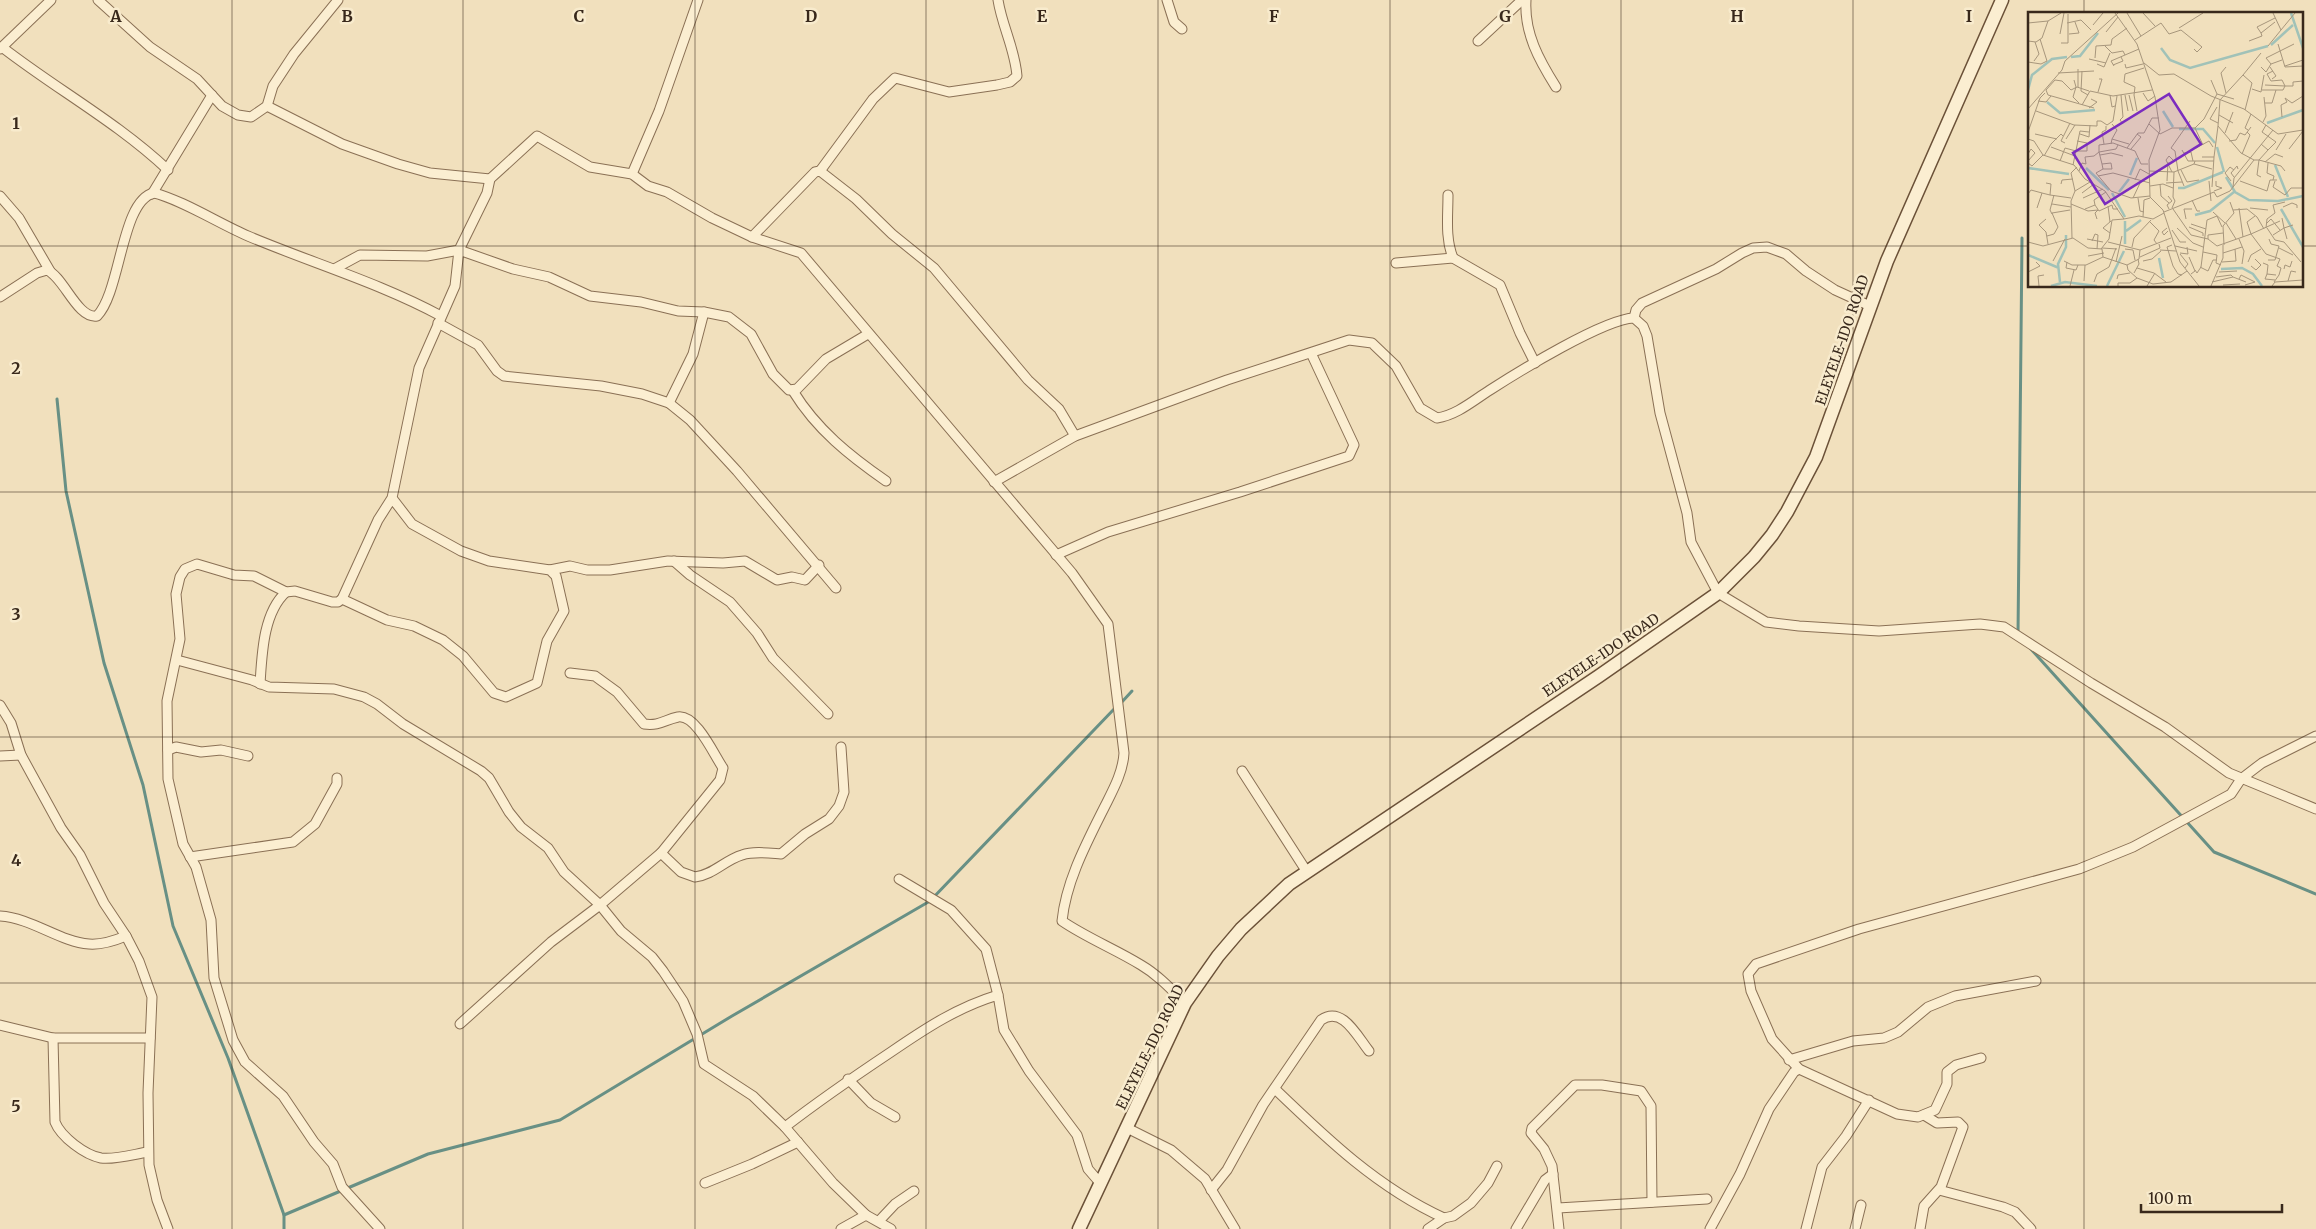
<svg xmlns="http://www.w3.org/2000/svg" width="2316" height="1229" viewBox="0 0 2316 1229" font-family="Merriweather,serif">
	<style>
		.lines { fill: none; stroke-linecap: round; stroke-linejoin: round }
		.stream { stroke: #689085; stroke-width: 3 }
		.minor-casing { stroke: #8a7055; stroke-width: 11 }
		.secondary-casing { stroke: #6b5138; stroke-width: 15 }
		.minor { stroke: #fbeed1; stroke-width: 9 }
		.secondary { stroke: #fbeed1; stroke-width: 12 }
		.grid { fill: none; stroke: #38281b; stroke-width: 1; stroke-opacity: 0.55 }
		.labels { text-anchor: middle; stroke-width: 5; stroke-linejoin: round; paint-order: stroke }
		.street-label { font-size: 14px; fill: #38281b; stroke: #f8ebcd }
		.inset-river { fill: none; stroke: #a1c2b8; stroke-width: 2.5 }
		.inset-road { fill: none; stroke: #a7967c; stroke-width: 1 }
		.view { fill: #7b2cbf; fill-opacity: 0.15; stroke: #7b2cbf; stroke-width: 2.5 }
		.inset-edge { fill: none; stroke: #38281b; stroke-width: 2.5 }
		.grid-label { font-size: 16px; text-anchor: middle; font-weight: bold; fill: #38281b; stroke: #f8ebcd; stroke-width: 5; stroke-linejoin: round; paint-order: stroke }
	</style>
	<rect width="100%" height="100%" fill="#f1e0bd"/>
	<g class="lines">
		<g class="stream">
			<path d="M 57,399 L 66,491 L 104,663 L 143,785 L 173,926 L 228,1058 L 284,1215 L 284,1229"/>
			<path d="M 2018,635 L 2022,238"/>
			<path d="M 2029,647 L 2214,852 L 2316,894"/>
			<path d="M 1121,703 L 1132,691"/>
			<path d="M 284,1215 L 428,1154 L 560,1120 L 732,1016 L 930,901 L 1116,707"/>
		</g>
		<defs>
			<g id="minor">
				<path d="M 98,0 L 150,47 L 197,79 L 222,106 L 238,115 L 251,117 L 267,106 L 273,86 L 294,54 L 338,0"/>
				<path d="M 1167,0 L 1174,22 L 1182,29"/>
				<path d="M 1526,0 C 1524,33 1539,60 1556,87"/>
				<path d="M 1478,41 L 1522,0"/>
				<path d="M 2,47 C 56,89 117,122 168,170"/>
				<path d="M 0,49 L 51,0"/>
				<path d="M 267,106 L 342,144 L 398,164 L 430,173 L 490,179"/>
				<path d="M 820,171 L 873,99 L 895,78 L 949,92 L 997,85 L 1010,82 L 1017,76 C 1015,49 1002,26 998,0"/>
				<path d="M 632,174 L 659,111 L 698,0"/>
				<path d="M 152,194 L 212,95"/>
				<path d="M 1448,195 C 1448,216 1445,238 1453,258"/>
				<path d="M 0,196 L 19,218 L 50,271"/>
				<path d="M 752,237 L 815,172 L 820,171 L 856,199 L 892,234 L 934,268 L 1028,380 L 1059,409 L 1075,436"/>
				<path d="M 1396,263 L 1453,258 L 1500,285 L 1520,333 L 1535,363"/>
				<path d="M 336,268 L 360,255 L 427,256 L 459,250 L 487,193 L 490,179 L 537,136 L 590,167 L 632,174 L 648,186 L 667,192 L 712,218 L 752,237 L 801,253 L 1072,573 L 1108,624 L 1124,753 C 1123,772 1113,790 1105,806 C 1087,842 1066,881 1062,921 C 1087,938 1115,949 1141,965 C 1158,975 1171,989 1185,1003"/>
				<path d="M 0,297 L 37,273 L 47,270 C 64,277 77,319 97,316 C 121,292 121,200 154,193 C 182,200 220,224 248,236 C 312,263 380,283 441,316"/>
				<path d="M 1634,318 L 1636,310 L 1642,303 L 1716,269 L 1742,253 L 1753,248 L 1767,247 L 1786,254 L 1806,271 L 1835,290 L 1870,306"/>
				<path d="M 438,323 L 478,345 L 497,371 L 504,376 L 601,386 L 642,394 L 669,403 L 690,420 L 737,471 L 836,588"/>
				<path d="M 793,391 C 817,430 850,456 886,481"/>
				<path d="M 669,403 L 693,354 L 704,312"/>
				<path d="M 994,482 L 1075,436 L 1227,380 L 1349,340 L 1372,343 L 1396,366 L 1420,408 L 1437,418 C 1457,415 1474,400 1490,390 C 1518,372 1604,319 1634,318 L 1643,326 L 1647,336 L 1660,413 L 1687,513 L 1691,542 L 1718,593 L 1766,622 L 1799,626 L 1879,631 L 1980,624 L 2004,627 L 2091,683 L 2165,727 L 2229,773 L 2316,809"/>
				<path d="M 392,498 L 378,520 L 342,599 L 387,620 L 414,626 L 443,640 L 463,656 L 494,693 L 506,697 L 537,683 L 547,641 L 564,611 L 556,576 L 550,570 L 489,561 L 461,551 L 412,524 L 392,498 L 419,368 L 455,286 L 459,250 L 513,269 L 549,277 L 590,296 L 641,302 L 678,311 L 704,312 L 729,317 L 751,334 L 773,374 L 789,390 L 797,389 L 826,359 L 868,334"/>
				<path d="M 1056,555 L 1108,532 L 1240,492 L 1349,456 L 1354,445 L 1311,353"/>
				<path d="M 674,561 L 690,575 L 730,602 L 757,633 L 773,658 L 828,714"/>
				<path d="M 550,570 L 570,566 L 587,570 L 610,570 L 668,561 L 723,563 L 745,561 L 777,580 L 792,577 L 805,580 L 819,565"/>
				<path d="M 342,599 L 338,602 L 332,602 L 295,591 L 286,592 L 254,576 L 234,575 L 197,564 L 185,569 L 180,577 L 176,594 L 180,639 L 167,701 L 168,779 L 183,844 L 196,867 L 211,920 L 214,978 L 233,1040 L 245,1062 L 283,1096 L 314,1142 L 333,1164 L 342,1187 L 380,1229"/>
				<path d="M 177,660 L 252,680 L 269,687 L 334,689 L 364,697 L 377,704 L 403,724 L 481,771 L 489,778 L 509,812 L 521,827 L 548,848 L 564,872 L 600,905 L 621,931 L 652,957 L 663,971 L 683,1001 L 697,1034 L 704,1064 L 753,1096 L 785,1127 L 833,1183 L 866,1215 L 891,1229"/>
				<path d="M 570,673 L 595,676 L 617,692 L 644,724 C 660,726 664,720 678,717 C 696,714 714,755 723,768 L 720,780 L 661,853 L 681,872 L 695,877 C 713,875 725,860 742,855 C 754,851 768,853 781,854 L 805,834 L 829,819 L 839,806 L 844,792 L 841,747"/>
				<path d="M 260,684 C 262,654 263,613 286,592"/>
				<path d="M 0,705 L 11,723 L 21,755 L 61,828 L 80,855 L 104,903 L 126,936 L 139,961 L 152,997 L 148,1093 L 149,1165 L 157,1200 L 168,1229"/>
				<path d="M 168,750 L 176,747 L 201,752 L 221,750 L 248,756"/>
				<path d="M 0,756 L 21,755"/>
				<path d="M 1242,771 L 1307,872"/>
				<path d="M 190,857 L 293,842 L 315,824 L 337,784 L 337,778"/>
				<path d="M 899,879 L 951,910 L 986,949 L 998,995"/>
				<path d="M 0,916 C 32,918 60,942 89,944 C 102,945 114,941 126,936"/>
				<path d="M 460,1024 L 551,942 L 600,905 L 661,853"/>
				<path d="M 0,1025 L 53,1038 L 150,1038"/>
				<path d="M 53,1038 L 55,1122 C 61,1137 85,1155 101,1158 C 114,1160 135,1154 148,1152"/>
				<path d="M 1981,1058 L 1956,1065 L 1947,1072 L 1947,1084 L 1935,1110 L 1918,1117 L 1897,1114 L 1799,1069 L 1772,1039 L 1751,991 L 1748,974 L 1756,964 L 1859,929 L 2079,869 L 2133,847 L 2231,794 L 2241,779 L 2262,763 L 2316,736"/>
				<path d="M 1789,1060 L 1853,1041 L 1884,1038 L 1898,1032 L 1928,1007 L 1955,996 L 2036,981"/>
				<path d="M 848,1079 L 871,1103 L 895,1117"/>
				<path d="M 1275,1089 C 1327,1139 1378,1188 1444,1218"/>
				<path d="M 785,1127 C 820,1100 855,1076 891,1052 C 926,1028 958,1007 998,995 L 1004,1030 L 1029,1071 L 1077,1135 L 1088,1169 L 1101,1184"/>
				<path d="M 1127,1128 L 1171,1150 L 1205,1179 L 1235,1229"/>
				<path d="M 705,1183 L 752,1164 L 798,1142"/>
				<path d="M 1211,1190 L 1227,1170 L 1263,1105 L 1321,1020 C 1342,1005 1357,1036 1369,1051"/>
				<path d="M 1939,1190 L 2003,1207 L 2015,1212 L 2031,1229"/>
				<path d="M 1558,1208 L 1707,1199"/>
				<path d="M 879,1221 L 895,1204 L 914,1191"/>
				<path d="M 841,1229 L 866,1215"/>
				<path d="M 1428,1229 L 1444,1218 L 1453,1216 L 1471,1203 L 1488,1183 L 1497,1166"/>
				<path d="M 1516,1229 L 1545,1180 L 1553,1174"/>
				<path d="M 1559,1229 L 1552,1166 L 1544,1149 L 1531,1133 L 1532,1128 L 1575,1085 L 1602,1085 L 1641,1091 L 1651,1106 L 1652,1202"/>
				<path d="M 1710,1229 L 1740,1174 L 1769,1109 L 1794,1072 L 1799,1069"/>
				<path d="M 1806,1229 L 1822,1167 L 1846,1136 L 1869,1100"/>
				<path d="M 1855,1229 L 1861,1205"/>
				<path d="M 1920,1229 L 1924,1206 L 1941,1187 L 1963,1127 L 1958,1122 L 1937,1123 L 1924,1115"/>
			</g>
			<path id="secondary" d="M 1079,1229 L 1185,1003 L 1218,956 L 1241,929 L 1289,884 L 1599,676 L 1718,593 L 1754,557 L 1772,535 L 1787,512 L 1816,457 L 1887,261 L 2002,0"/>
		</defs>
		<use href="#minor" class="minor-casing"/>
		<use href="#secondary" class="secondary-casing"/>
		<use href="#minor" class="minor"/>
		<use href="#secondary" class="secondary"/>
	</g>
	<path class="grid" d="M 232,0 L 232,1229M 463,0 L 463,1229M 695,0 L 695,1229M 926,0 L 926,1229M 1158,0 L 1158,1229M 1390,0 L 1390,1229M 1621,0 L 1621,1229M 1853,0 L 1853,1229M 2084,0 L 2084,14M 0,246 L 2030,246M 2302,246 L 2316,246M 2084,286 L 2084,1229M 0,492 L 2316,492M 0,737 L 2316,737M 0,983 L 2316,983"/>
	<g class="labels">
		<g class="street-label">
			<text transform="translate(1842 340) rotate(-71)" y="5">ELEYELE-IDO ROAD</text>
			<text transform="translate(1601 655) rotate(-34)" y="5">ELEYELE-IDO ROAD</text>
			<text transform="translate(1150 1047) rotate(-64)" y="5">ELEYELE-IDO ROAD</text>
		</g>
	</g>
	<g transform="translate(2028 12)">
		<rect width="275" height="275" fill="#f1e0bd"/>
		<path class="inset-river" d="M 263,1 L 275,36M 243,33 L 265,13M 133,36 L 142,48 L 162,56 L 240,34M 43,45 L 52,44 L 70,21M 0,78 L 4,63 L 24,47 L 39,45M 19,90 L 32,101 L 67,98M 135,99 L 145,115M 239,111 L 275,98M 151,117 L 175,117 L 187,131M 189,135 L 196,160M 247,153 L 260,185M 0,156 L 41,162M 58,156 L 81,178M 102,163 L 109,146M 198,165 L 207,180 L 221,188 L 250,189 L 275,184M 150,176 L 156,176 L 195,160M 91,180 L 101,167M 84,181 L 97,205M 253,197 L 275,235M 167,203 L 182,199 L 206,180M 98,219 L 113,208M 97,232 L 97,209M 0,243 L 31,256M 131,246 L 135,266M 193,257 L 214,256 L 225,262 L 234,274M 32,270 L 30,252 L 38,235 L 38,223M 23,274 L 37,270 L 69,274M 79,274 L 96,239"/>
		<path class="inset-road" d="M 87,1 L 109,32 L 127,85 L 132,118 L 121,148 L 122,185 L 135,198 L 152,250 L 171,274M 99,1 L 113,24M 115,1 L 127,14M 245,1 L 253,18 L 267,1M 247,6 L 229,15 L 233,21 L 247,10M 0,11 L 20,9 L 33,1M 39,11 L 53,8 L 63,18M 65,13 L 75,1M 151,16 L 175,1M 78,20 L 90,5M 32,22 L 36,1M 41,22 L 51,21 L 47,10M 84,27 L 99,16M 107,28 L 133,11 L 141,22 L 153,18 L 174,35 L 169,40 L 166,37M 0,29 L 8,30 L 14,26 L 20,9M 221,29 L 234,24 L 233,21M 33,31 L 40,31 L 40,2M 250,32 L 257,55 L 275,54M 77,34 L 84,41 L 95,39 L 97,43M 240,34 L 253,18M 67,46 L 68,34 L 83,33 L 84,27M 61,47 L 78,51M 6,49 L 11,42 L 7,30M 0,50 L 13,52 L 19,49 L 12,27M 116,51 L 131,63 L 146,62 L 183,84 L 216,97 L 250,122 L 275,118M 69,52 L 76,55 L 82,41M 97,52 L 98,56 L 115,52M 243,52 L 238,46 L 266,32M 85,53 L 95,49 L 93,45M 86,54 L 83,49 L 111,37M 257,54 L 275,48M 198,55 L 193,61 L 198,81M 233,55 L 238,60 L 243,52 L 254,48M 242,55 L 248,64 L 244,67M 54,59 L 53,79 L 60,83M 245,59 L 239,62 L 243,69 L 254,68 L 257,74M 30,61 L 66,59M 215,63 L 233,41M 27,68 L 18,78 L 20,83 L 66,96M 27,68 L 34,69 L 43,78 L 49,75 L 61,79M 46,68 L 48,75 L 45,85 L 51,91M 183,68 L 189,82M 237,73 L 257,74M 50,75 L 50,57M 224,77 L 233,80 L 236,63M 234,78 L 255,78 L 257,74 L 265,74 L 265,70 L 275,69M 70,80 L 74,67 L 71,67M 115,81 L 120,89 L 127,84M 82,83 L 84,95 L 87,94M 93,83 L 95,105 L 92,108 L 95,112M 97,83 L 100,99M 101,83 L 105,99M 106,83 L 107,75 L 96,70 L 97,62 L 116,56M 106,83 L 109,99M 192,88 L 215,63 L 224,71 L 217,98M 10,89 L 18,90 L 23,84M 237,91 L 244,91 L 248,78M 54,93 L 62,79 L 85,84 L 124,78M 189,95 L 182,107 L 190,111M 61,96 L 69,90 L 63,87M 0,97 L 34,58 L 37,49 L 90,1M 8,99 L 46,113 L 69,114 L 69,109 L 73,109 L 79,113 L 85,109 L 89,84M 191,103 L 205,111M 254,105 L 253,93 L 259,90 L 257,86 L 264,91 L 275,84M 235,110 L 238,104 L 236,85M 84,112 L 89,118 L 84,127M 121,112 L 132,122 L 144,116 L 167,116 L 175,133M 238,113 L 234,120 L 241,125M 167,116 L 176,107 L 189,82 L 206,87M 220,118 L 217,116 L 223,102M 0,120 L 12,86 L 17,81M 197,121 L 205,100M 7,122 L 29,127M 52,122 L 61,125 L 62,113M 0,127 L 6,129 L 15,143 L 46,153 L 57,167 L 77,179 L 96,207 L 111,204 L 125,207 L 136,201M 38,127 L 47,113M 201,129 L 208,128 L 212,121 L 217,123 L 223,115M 37,131 L 33,129 L 42,111M 76,132 L 74,120 L 78,118 L 78,114M 83,132 L 84,127 L 101,132M 233,132 L 240,138 L 248,130 L 241,125M 23,135 L 47,144M 99,136 L 110,121 L 116,121 L 124,106 L 131,106M 168,136 L 181,129 L 185,135M 103,137 L 113,125 L 109,122M 261,137 L 275,119M 154,138 L 160,149 L 167,149M 248,138 L 258,122M 48,139 L 59,139 L 59,131 L 49,129M 156,141 L 163,140 L 165,149M 0,142 L 3,137 L 7,141 L 0,149M 214,142 L 222,123 L 219,120M 72,143 L 83,141 L 95,144M 16,144 L 23,132 L 33,122 L 35,124M 66,144 L 71,140 L 71,133 L 85,131 L 107,139 L 113,152 L 120,152M 174,145 L 186,145 L 184,175M 186,145 L 190,114M 226,148 L 231,148 L 240,138M 32,149 L 37,136 L 48,139M 237,150 L 247,142 L 255,145M 0,151 L 4,154 L 15,143M 240,151 L 239,161 L 246,164 L 245,168M 74,152 L 75,157 L 84,157 L 83,151 L 74,152 L 71,140 L 88,137 L 90,133M 166,152 L 167,149 L 186,149M 45,153 L 52,119 L 61,120M 75,157 L 68,161 L 83,179 L 103,186 L 122,184M 153,158 L 159,170 L 171,168M 51,159 L 54,151 L 58,152 L 57,145 L 66,144M 121,159 L 146,160 L 166,152 L 184,157M 150,159 L 147,139 L 143,136 L 162,109M 150,159 L 156,174M 144,160 L 138,148 L 141,144 L 145,148M 70,164 L 85,161 L 122,171M 206,165 L 203,161 L 209,154 L 210,157M 233,165 L 229,163 L 231,148 L 253,154 L 257,159M 107,168 L 112,157 L 121,162M 139,169 L 140,150M 181,169 L 183,189M 203,169 L 197,161 L 202,155 L 206,158M 212,169 L 239,179 L 242,168 L 249,168M 247,169 L 245,175 L 257,183 L 263,176 L 275,176M 18,171 L 23,172 L 22,183 L 43,186M 138,171 L 154,170M 33,172 L 34,168 L 45,167M 132,172 L 133,184 L 141,191M 122,174 L 135,172 L 145,176M 205,175 L 206,166 L 245,118M 47,179 L 62,170M 186,179 L 194,176 L 188,174 L 188,169M 54,181 L 66,172M 0,182 L 3,178 L 14,181M 140,184 L 144,189 L 139,193 L 141,197M 55,186 L 75,177M 105,186 L 113,169M 110,186 L 112,199 L 116,200M 164,188 L 169,199 L 172,199M 24,192 L 43,195M 43,192 L 60,199 L 70,198 L 67,201 L 69,207M 67,193 L 66,188 L 78,180M 80,194 L 82,210M 255,195 L 264,191 L 269,193 L 269,196M 9,196 L 14,181 L 22,183M 144,196 L 147,189 L 145,185 L 146,160M 211,196 L 215,225M 222,196 L 240,198M 57,197 L 67,193 L 71,199 L 84,193 L 85,197 L 90,197M 145,197 L 163,223 L 180,227 L 189,234 L 223,222 L 238,242 L 252,247 L 249,254 L 253,256 L 251,263 L 246,270M 205,198 L 219,197 L 229,205 L 236,217M 136,200 L 186,180 L 189,185 L 202,179 L 226,148 L 213,141 L 190,114 L 192,88M 185,200 L 197,211M 24,202 L 22,198 L 26,183M 115,205 L 116,188 L 122,186M 254,206 L 256,216 L 265,213M 18,207 L 11,213 L 18,220 L 20,232M 158,207 L 156,197 L 164,197M 122,210 L 131,219 L 126,228 L 129,232M 198,211 L 208,227M 239,211 L 243,207 L 252,218M 163,212 L 178,217M 161,215 L 175,221 L 175,224M 139,216 L 134,220 L 136,223 L 140,219M 149,216 L 165,231 L 175,235M 238,216 L 239,207 L 247,201 L 245,193 L 257,190M 239,216 L 247,228 L 256,230 L 273,250M 144,218 L 152,230 L 158,230M 82,221 L 75,216 L 83,209M 223,222 L 252,209M 223,222 L 219,210 L 227,204M 245,223 L 256,216 L 259,227M 19,224 L 26,222 L 30,215 L 24,201 L 42,198M 44,226 L 43,189 L 47,179 L 43,161 L 49,155M 59,227 L 75,230M 180,227 L 180,223 L 195,221M 211,227 L 216,239 L 214,252M 64,229 L 67,222 L 70,223 L 69,237M 0,230 L 15,234 L 45,226 L 60,236 L 74,237 L 75,245 L 99,253M 80,230 L 112,238M 144,233 L 139,235 L 145,254 L 150,262 L 154,263M 196,233 L 195,214 L 206,201 L 202,190M 147,234 L 169,239M 104,235 L 106,226 L 123,208M 74,236 L 89,237M 251,236 L 265,243M 73,237 L 81,227 L 84,208 L 96,207M 97,237 L 105,238 L 107,248M 132,238 L 148,239M 175,240 L 189,243 L 188,251 L 193,253M 152,241 L 160,242 L 159,235M 195,241 L 214,235M 152,242 L 160,252 L 157,256M 60,244 L 76,241M 112,245 L 132,236 L 131,232M 161,245 L 167,259 L 163,262M 240,248 L 247,248 L 251,234 L 243,232 L 241,227M 25,249 L 37,227M 36,249 L 44,253 L 58,253 L 75,245M 115,249 L 124,247 L 133,239M 39,250 L 38,256 L 48,258 L 50,253M 88,250 L 94,224M 194,250 L 208,249 L 207,237M 220,250 L 223,243 L 233,237M 235,251 L 240,253 L 239,262 L 248,263M 99,253 L 100,258 L 109,266 L 125,272 L 143,270 L 159,259M 99,253 L 111,247 L 112,238 L 143,226M 223,254 L 228,258 L 233,253 L 227,247M 172,255 L 180,259 L 185,248 L 189,248M 109,256 L 126,261 L 138,270M 256,257 L 257,253 L 262,255 L 264,249M 167,258 L 169,261 L 173,255 L 179,208 L 189,204 L 194,215M 0,260 L 12,254 L 8,250M 191,260 L 209,259M 106,261 L 111,252 L 110,247M 239,262 L 237,267 L 247,268M 188,265 L 203,263 L 205,265M 89,267 L 90,263 L 102,261M 211,267 L 213,263 L 227,270 L 217,273M 56,269 L 57,253M 260,269 L 263,259 L 268,260M 66,270 L 69,262 L 81,255 L 88,236M 184,270 L 205,265 L 218,270M 195,273 L 212,272M 11,274 L 10,264 L 16,263M 42,274 L 46,258M 90,274 L 90,271 L 102,271 L 109,266M 119,274 L 127,261M 183,274 L 195,246 L 195,233M 244,274 L 247,270 L 275,268"/>
		<path class="view" d="M 141,82 L 173,132 L 77,192 L 45,141 Z"/>
		<rect width="275" height="275" class="inset-edge"/>
	</g>
	<g class="grid-label">
		<text x="116" y="22">A</text>
		<text x="347" y="22">B</text>
		<text x="579" y="22">C</text>
		<text x="811" y="22">D</text>
		<text x="1042" y="22">E</text>
		<text x="1274" y="22">F</text>
		<text x="1505" y="22">G</text>
		<text x="1737" y="22">H</text>
		<text x="1969" y="22">I</text>
		<text x="16" y="129">1</text>
		<text x="16" y="374">2</text>
		<text x="16" y="620">3</text>
		<text x="16" y="866">4</text>
		<text x="16" y="1112">5</text>
	</g>
	<path d="M2141 1204v8h141v-8" fill="none" stroke="#38281b" stroke-width="2.5"/>
	<text x="2148" y="1204" font-size="15" fill="#38281b" stroke="#f8ebcd" stroke-width="4" paint-order="stroke">100 m</text>
</svg>
